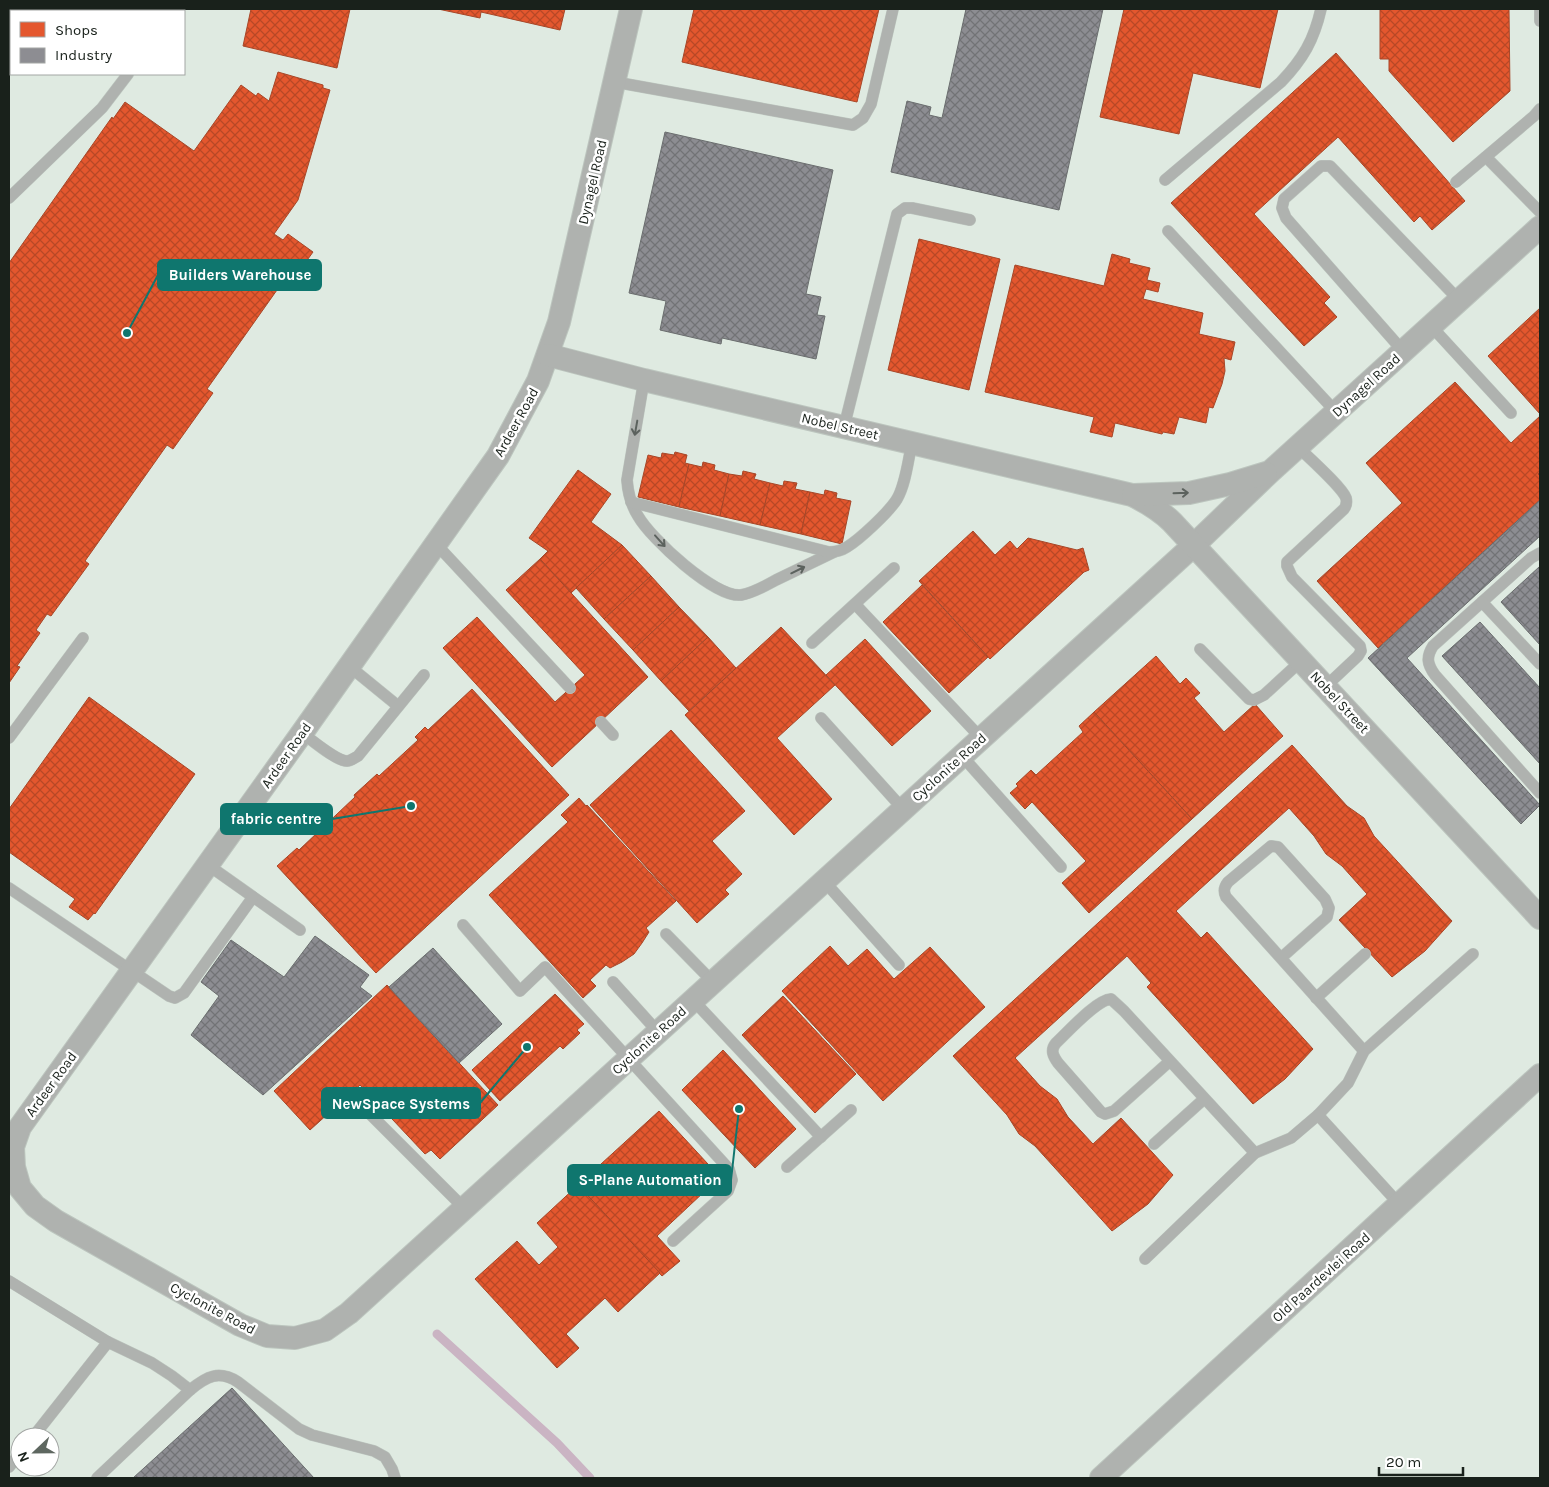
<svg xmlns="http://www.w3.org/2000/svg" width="1549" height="1487" viewBox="0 0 1549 1487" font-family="Karla,sans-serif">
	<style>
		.shops { fill: url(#shops-cross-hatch); stroke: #a74728 }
		.industry { fill: url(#industry-cross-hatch); stroke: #6a6d6e }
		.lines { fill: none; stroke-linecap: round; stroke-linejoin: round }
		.stream { stroke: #cab4c3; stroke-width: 9 }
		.lane-casing { stroke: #bcc5be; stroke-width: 12 }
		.street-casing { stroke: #bcc5be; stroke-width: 24 }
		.lane { stroke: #afb2af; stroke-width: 11 }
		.street { stroke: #afb2af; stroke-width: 22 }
		.oneway { stroke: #5c625e }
		.labels { text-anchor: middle; stroke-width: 5; stroke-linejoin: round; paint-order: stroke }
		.street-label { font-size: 14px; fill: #19211b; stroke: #fff }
		.leader { fill: none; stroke: #0f766e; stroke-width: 2 }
		.callout-dot { fill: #0f766e; stroke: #fff; stroke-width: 2 }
		.callout { fill: #0f766e; stroke: #0f766e; stroke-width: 2 }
		.callout-label { font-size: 15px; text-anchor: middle; font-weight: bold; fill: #fff }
	</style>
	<defs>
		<pattern id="shops-cross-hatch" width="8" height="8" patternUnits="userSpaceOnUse" patternTransform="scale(1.25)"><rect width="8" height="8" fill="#e4572e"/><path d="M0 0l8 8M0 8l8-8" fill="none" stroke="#b84826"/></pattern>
		<pattern id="industry-cross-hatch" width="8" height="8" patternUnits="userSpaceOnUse" patternTransform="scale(1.25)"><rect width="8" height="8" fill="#8d8d92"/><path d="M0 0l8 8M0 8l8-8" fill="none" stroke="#727376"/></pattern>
	</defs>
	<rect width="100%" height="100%" fill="#dfeae1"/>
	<g class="shops">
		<path d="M 251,9 L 350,9 L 337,68 L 243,46 Z"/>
		<path d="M 438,9 L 565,9 L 560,30 L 481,12 L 480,18 Z"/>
		<path d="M 694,9 L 879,9 L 857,102 L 682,62 Z"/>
		<path d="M 1124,9 L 1278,9 L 1260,88 L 1193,73 L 1179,134 L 1100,117 Z"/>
		<path d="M 1380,9 L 1509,9 L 1510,91 L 1453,142 L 1389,71 L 1389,59 L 1380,59 Z"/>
		<path d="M 1336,53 L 1465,201 L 1432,230 L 1420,216 L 1414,222 L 1338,137 L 1254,214 L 1330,297 L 1324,303 L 1337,317 L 1304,346 L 1171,203 Z"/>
		<path d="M 278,72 L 323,85 L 323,88 L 330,90 L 298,200 L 274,234 L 283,240 L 288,234 L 313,252 L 295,277 L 289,273 L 207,389 L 213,393 L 173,449 L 167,445 L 85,561 L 89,564 L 51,616 L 47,614 L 36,630 L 40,633 L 17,666 L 20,667 L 9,683 L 9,263 L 112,117 L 113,119 L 125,102 L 194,151 L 241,85 L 256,96 L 258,93 L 269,101 Z"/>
		<path d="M 919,239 L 1000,259 L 969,390 L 888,370 Z"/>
		<path d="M 1112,254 L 1130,259 L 1129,263 L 1150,268 L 1147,280 L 1160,283 L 1158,292 L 1146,289 L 1143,299 L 1203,313 L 1199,334 L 1235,342 L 1231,360 L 1224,358 L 1225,371 L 1222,384 L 1213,408 L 1209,407 L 1206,423 L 1179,417 L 1174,434 L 1163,432 L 1162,434 L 1115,423 L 1112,437 L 1090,432 L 1094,417 L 985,392 L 1015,265 L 1104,286 Z"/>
		<path d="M 1540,308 L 1540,414 L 1488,356 Z"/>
		<path d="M 1455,382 L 1511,443 L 1540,416 L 1540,472 L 1538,474 L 1540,476 L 1540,500 L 1378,648 L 1317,581 L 1402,503 L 1366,463 Z"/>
		<path d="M 675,452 L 687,455 L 685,463 L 689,464 L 679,507 L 638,497 L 648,455 L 661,458 L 662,453 L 674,455 Z"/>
		<path d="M 703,462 L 715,465 L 714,470 L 729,474 L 720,516 L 679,507 L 689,464 L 702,467 Z"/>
		<path d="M 578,470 L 611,494 L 591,522 L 622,545 L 571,593 L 540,559 L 548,551 L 529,538 Z"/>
		<path d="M 743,471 L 756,474 L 754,479 L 770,483 L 760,525 L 720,516 L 729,474 L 742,476 Z"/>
		<path d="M 784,481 L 797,483 L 795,489 L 810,492 L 801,534 L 760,525 L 770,483 L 783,486 Z"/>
		<path d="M 825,490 L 837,493 L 836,498 L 851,501 L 842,544 L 801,534 L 810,492 L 824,495 Z"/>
		<path d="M 973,531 L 995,555 L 1010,541 L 1017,549 L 1028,538 L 1077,550 L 1083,548 L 1089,570 L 1084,572 L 990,659 L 919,581 Z"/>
		<path d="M 622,545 L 651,576 L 604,619 L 576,588 Z"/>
		<path d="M 540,559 L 648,677 L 552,767 L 443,648 L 477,617 L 555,702 L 585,675 L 506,590 Z"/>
		<path d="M 651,576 L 679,607 L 633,650 L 604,619 Z"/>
		<path d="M 922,585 L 988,657 L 949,693 L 883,622 Z"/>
		<path d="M 679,607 L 708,637 L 661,681 L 633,650 Z"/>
		<path d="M 781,627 L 835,685 L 777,738 L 832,799 L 794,835 L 685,715 Z"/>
		<path d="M 708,637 L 736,668 L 689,711 L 661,681 Z"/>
		<path d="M 865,639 L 931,711 L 892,746 L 826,675 Z"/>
		<path d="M 1156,656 L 1180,684 L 1186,678 L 1200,693 L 1194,698 L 1224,732 L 1255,704 L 1283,736 L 1192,819 L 1094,712 Z"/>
		<path d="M 472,689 L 569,795 L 376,973 L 277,866 L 297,848 L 299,850 L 355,797 L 354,795 L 377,774 L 379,776 L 418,740 L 415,737 L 425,727 L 428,730 Z"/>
		<path d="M 89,697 L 195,774 L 95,914 L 94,913 L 88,920 L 69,907 L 75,899 L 9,852 L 9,809 Z"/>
		<path d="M 1094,712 L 1192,819 L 1089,913 L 1062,883 L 1086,861 L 1032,802 L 1025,809 L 1010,793 L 1018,786 L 1016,784 L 1031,770 L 1036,775 L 1083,732 L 1079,726 Z"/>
		<path d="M 671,730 L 745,811 L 712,841 L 742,874 L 725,890 L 729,894 L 697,923 L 590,805 Z"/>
		<path d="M 1292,745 L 1347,806 L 1364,818 L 1374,836 L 1452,921 L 1425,951 L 1392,977 L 1339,920 L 1367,894 L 1342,866 L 1326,854 L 1314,836 L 1289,808 L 1176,911 L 1201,938 L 1207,932 L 1313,1049 L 1285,1079 L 1253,1104 L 1147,987 L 1151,983 L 1127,956 L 1015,1058 L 1040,1086 L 1057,1099 L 1068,1117 L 1093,1144 L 1121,1118 L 1173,1175 L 1148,1204 L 1112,1231 L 1035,1146 L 1019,1134 L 1007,1115 L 953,1056 Z"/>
		<path d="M 579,798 L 586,806 L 587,805 L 676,901 L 646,928 L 649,932 L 642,943 L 634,954 L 622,962 L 610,968 L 606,965 L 590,980 L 596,986 L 583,998 L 489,895 L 568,822 L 561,815 Z"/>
		<path d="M 830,946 L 848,966 L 867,949 L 894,979 L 930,947 L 985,1007 L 883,1101 L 782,991 Z"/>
		<path d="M 387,985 L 498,1105 L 440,1159 L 431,1150 L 425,1154 L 360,1085 L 310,1130 L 274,1091 Z"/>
		<path d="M 555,994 L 584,1024 L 577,1030 L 580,1033 L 563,1049 L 560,1046 L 500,1101 L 472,1070 Z"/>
		<path d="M 783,996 L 856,1074 L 815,1113 L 742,1035 Z"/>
		<path d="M 723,1050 L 796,1129 L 755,1168 L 682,1090 Z"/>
		<path d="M 659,1111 L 720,1177 L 657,1236 L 680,1261 L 662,1276 L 578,1185 Z"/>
		<path d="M 578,1185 L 660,1273 L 618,1312 L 605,1298 L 566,1334 L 579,1348 L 557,1368 L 475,1279 L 517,1241 L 539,1265 L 558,1247 L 537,1223 Z"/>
	</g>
	<g class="industry">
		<path d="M 966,9 L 1103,9 L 1059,210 L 891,172 L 907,101 L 931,107 L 929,115 L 942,118 Z"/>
		<path d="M 665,132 L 833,170 L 806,294 L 821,297 L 817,315 L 825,316 L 816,359 L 722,338 L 721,344 L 660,330 L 666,301 L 629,293 Z"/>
		<path d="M 1540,500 L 1540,536 L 1407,658 L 1540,805 L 1521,824 L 1368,658 Z"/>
		<path d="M 1539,567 L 1540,569 L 1540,645 L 1501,602 Z"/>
		<path d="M 1480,622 L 1540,688 L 1540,764 L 1442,656 Z"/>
		<path d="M 315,936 L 369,975 L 360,987 L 372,996 L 263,1095 L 191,1035 L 219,996 L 201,982 L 231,940 L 284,977 Z"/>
		<path d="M 433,948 L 502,1024 L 459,1063 L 389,987 Z"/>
		<path d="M 232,1388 L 314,1478 L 133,1478 Z"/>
	</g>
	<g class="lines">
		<path class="stream" d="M 437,1334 L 557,1443 L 590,1478"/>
		<defs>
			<g id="lane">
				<path d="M 1540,9 L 1540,21"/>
				<path d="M 615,82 L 853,125 L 863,118 L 871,104 L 893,9"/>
				<path d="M 1486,157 L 1540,212"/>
				<path d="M 1165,180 L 1281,82 C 1303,59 1314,40 1321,9"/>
				<path d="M 1456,182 L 1534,116 L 1540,109"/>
				<path d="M 9,198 L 102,108 L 128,74"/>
				<path d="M 1168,231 L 1336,412"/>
				<path d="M 1431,326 L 1511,413"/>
				<path d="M 1403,351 L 1286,218 L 1282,208 L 1284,199 L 1321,166 L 1330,166 L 1459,300"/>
				<path d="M 644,380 L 627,480 C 628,494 631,505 638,516 C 651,539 715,598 741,595 C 753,593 765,586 776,580 C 795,571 815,561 834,552"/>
				<path d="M 844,427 L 897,214 L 905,208 L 912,208 L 970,220"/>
				<path d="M 1298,447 C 1308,457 1342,487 1346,498 C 1347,502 1347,505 1344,509 L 1287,562 L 1287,566 L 1292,577 L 1360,646 L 1361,651 L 1358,656 L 1325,687"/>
				<path d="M 631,502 L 829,552 C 835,552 841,551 847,547 C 860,539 889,512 897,499 C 906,483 908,460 912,443"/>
				<path d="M 436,544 L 570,688"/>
				<path d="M 1540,553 L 1531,558 L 1433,646 C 1426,657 1427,664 1435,675 L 1540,793"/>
				<path d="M 1482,602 L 1540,664"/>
				<path d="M 855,604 L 981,738"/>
				<path d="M 812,643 L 894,568"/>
				<path d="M 1200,649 L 1249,699 L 1254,700 L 1264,695 L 1301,661"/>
				<path d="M 349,666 L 398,706"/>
				<path d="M 821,718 L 903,809"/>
				<path d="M 601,722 L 613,735"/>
				<path d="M 302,733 C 312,740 336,761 347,761 C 351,761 354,758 358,756 L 424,675"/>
				<path d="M 9,738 L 83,638"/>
				<path d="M 962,756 L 1061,867"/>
				<path d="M 208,865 L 300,930"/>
				<path d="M 824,881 L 899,965"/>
				<path d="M 9,888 L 169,996 L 175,998 L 184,993 L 253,897"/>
				<path d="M 463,925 L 520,991 L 545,967 L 729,1169 L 732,1180 L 728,1191 L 673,1241"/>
				<path d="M 666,934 L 713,982"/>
				<path d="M 1281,958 L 1327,917 L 1329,908 L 1325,899 L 1278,847 L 1271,846 L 1228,882 C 1224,887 1223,891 1226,897 L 1364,1051"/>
				<path d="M 613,982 L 658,1032"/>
				<path d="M 1316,998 L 1365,954"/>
				<path d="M 693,1000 L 821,1137"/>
				<path d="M 1170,1061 L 1114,1111 L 1105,1114 L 1101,1112 L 1058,1063 C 1053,1056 1050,1050 1056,1043 C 1068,1032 1096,1000 1111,999 L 1124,1011 L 1255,1153"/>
				<path d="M 362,1106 L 464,1208"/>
				<path d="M 1318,1115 L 1400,1205"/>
				<path d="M 1154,1144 L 1204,1099"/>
				<path d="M 787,1167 L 851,1110"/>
				<path d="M 1145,1259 L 1255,1153 L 1291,1138 L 1318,1115 L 1348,1083 L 1364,1051 L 1473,954"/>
				<path d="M 9,1281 L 108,1342 L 152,1363 L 172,1376 L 190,1390"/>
				<path d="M 33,1437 L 108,1342"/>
				<path d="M 9,1467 L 20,1453"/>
				<path d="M 97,1478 L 190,1390 C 207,1376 219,1370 238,1382 L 299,1429 L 312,1435 L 374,1451 L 385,1457 L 392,1469 L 395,1478"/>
			</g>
			<g id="street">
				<path d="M 631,9 L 559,322 L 538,381 L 498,456 L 302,733 L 20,1127 L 13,1147 L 14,1167 L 20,1188 L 35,1206 L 56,1221 L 240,1325 L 267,1336 L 295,1338 L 325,1330 L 349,1313 L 1194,545 L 1271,471 L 1540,227"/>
				<path d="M 548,355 L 644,380 L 1132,495 C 1148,503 1160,510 1172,522 L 1540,918"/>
				<path d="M 1133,495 L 1189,493 L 1230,484 L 1266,473"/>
				<path d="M 1101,1478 L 1540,1075"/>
			</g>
		</defs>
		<use href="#lane" class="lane-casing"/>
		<use href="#street" class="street-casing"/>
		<use href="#lane" class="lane"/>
		<use href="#street" class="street"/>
	</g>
	<defs><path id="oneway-shaft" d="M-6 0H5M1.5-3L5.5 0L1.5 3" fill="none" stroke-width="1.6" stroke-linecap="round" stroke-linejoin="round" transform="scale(1.25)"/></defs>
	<g class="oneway">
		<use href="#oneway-shaft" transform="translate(636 428) rotate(100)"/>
		<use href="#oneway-shaft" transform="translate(1181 493) rotate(-2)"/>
		<use href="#oneway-shaft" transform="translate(660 541) rotate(48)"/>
		<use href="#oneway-shaft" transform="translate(798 570) rotate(-26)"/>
	</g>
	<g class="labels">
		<g class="street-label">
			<text transform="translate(592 182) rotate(-77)" y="5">Dynagel Road</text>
			<text transform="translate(1366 385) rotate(-42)" y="5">Dynagel Road</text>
			<text transform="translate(516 422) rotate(-61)" y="5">Ardeer Road</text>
			<text transform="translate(840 426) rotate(13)" y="5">Nobel Street</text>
			<text transform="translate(1340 702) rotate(47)" y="5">Nobel Street</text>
			<text transform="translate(286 755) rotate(-55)" y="5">Ardeer Road</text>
			<text transform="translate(949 767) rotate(-42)" y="5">Cyclonite Road</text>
			<text transform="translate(649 1040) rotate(-42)" y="5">Cyclonite Road</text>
			<text transform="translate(51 1084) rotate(-54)" y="5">Ardeer Road</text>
			<text transform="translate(1321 1277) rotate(-42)" y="5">Old Paardevlei Road</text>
			<text transform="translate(213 1308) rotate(28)" y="5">Cyclonite Road</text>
		</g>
	</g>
	<path class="leader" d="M127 333L158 275M411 806L332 819M527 1047L480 1103M739 1109L731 1180"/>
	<g class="callout-dot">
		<circle cx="127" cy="333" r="5"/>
		<circle cx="411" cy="806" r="5"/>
		<circle cx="527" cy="1047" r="5"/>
		<circle cx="739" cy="1109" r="5"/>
	</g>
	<g class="callout">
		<rect x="158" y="260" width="163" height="30" rx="5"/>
		<rect x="221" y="804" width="111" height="30" rx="5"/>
		<rect x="322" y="1088" width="158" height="30" rx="5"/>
		<rect x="568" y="1165" width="163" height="30" rx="5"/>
	</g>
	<g class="callout-label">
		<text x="240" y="280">Builders Warehouse</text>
		<text x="276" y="824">fabric centre</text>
		<text x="401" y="1109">NewSpace Systems</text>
		<text x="650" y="1185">S-Plane Automation</text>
	</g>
	<rect width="1549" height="1487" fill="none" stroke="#19211b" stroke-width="20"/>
	<rect x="10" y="10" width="175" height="65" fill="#ffffff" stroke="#a3a6a4"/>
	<rect x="20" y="22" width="25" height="15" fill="#e4572e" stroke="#a3a6a4"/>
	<text x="55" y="35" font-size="15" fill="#19211b">Shops</text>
	<rect x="20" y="48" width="25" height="15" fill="#8d8d92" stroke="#a3a6a4"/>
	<text x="55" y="60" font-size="15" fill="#19211b">Industry</text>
	<g transform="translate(35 1452) rotate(248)"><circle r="24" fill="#ffffff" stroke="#a3a6a4"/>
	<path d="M0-4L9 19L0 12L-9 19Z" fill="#5e6760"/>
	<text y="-8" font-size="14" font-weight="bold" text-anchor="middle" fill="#19211b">N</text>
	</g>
	<path d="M1379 1467v8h84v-8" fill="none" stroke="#19211b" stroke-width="2.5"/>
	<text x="1386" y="1467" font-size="15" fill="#19211b" stroke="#ffffff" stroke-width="4" paint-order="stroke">20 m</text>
</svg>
